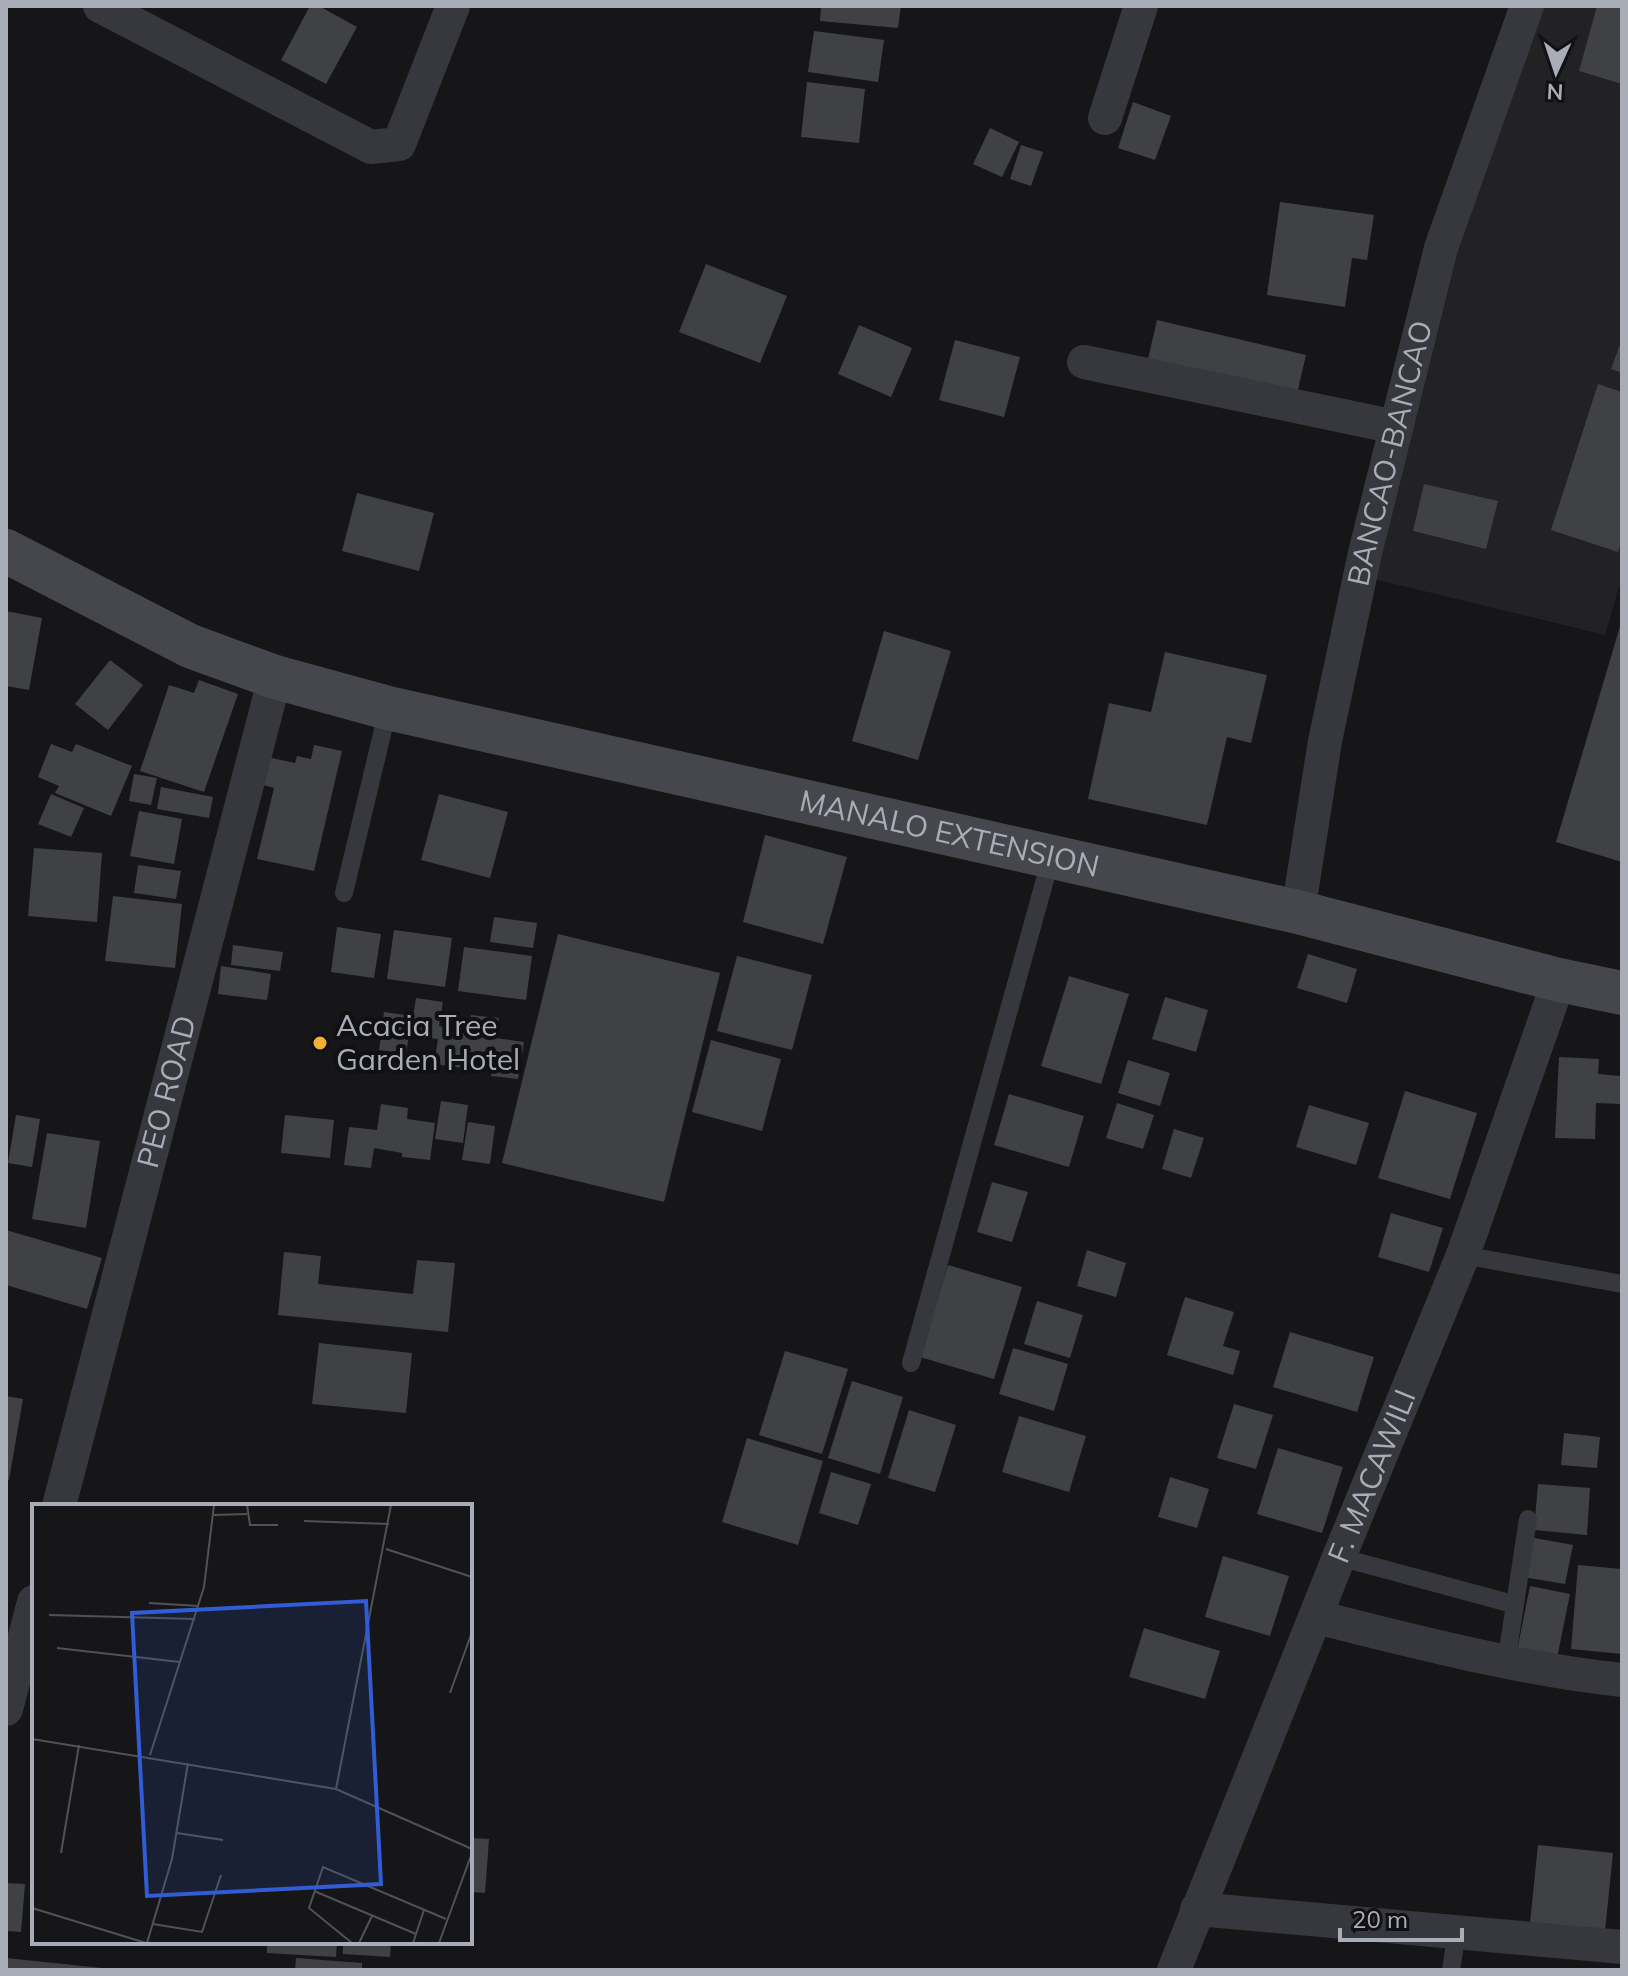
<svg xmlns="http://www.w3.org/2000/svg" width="1628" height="1976" viewBox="0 0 1628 1976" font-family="Mulish,sans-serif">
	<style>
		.built { fill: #222225 }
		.building { fill: #404145 }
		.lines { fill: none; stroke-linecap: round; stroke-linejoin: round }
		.lane { stroke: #37383d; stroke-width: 18 }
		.street { stroke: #37383d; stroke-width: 34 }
		.secondary { stroke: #45474d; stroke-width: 44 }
		.poi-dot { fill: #f2b134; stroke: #111113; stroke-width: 3 }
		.labels { text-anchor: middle; stroke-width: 8; stroke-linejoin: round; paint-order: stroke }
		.street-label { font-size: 30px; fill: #a8adb8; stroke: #111113 }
		.poi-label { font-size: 30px; fill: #a8adb8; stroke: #111113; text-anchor: start }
		.inset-road { fill: none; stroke: #505258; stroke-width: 2 }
		.view { fill: #325cd3; fill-opacity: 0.15; stroke: #325cd3; stroke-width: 4 }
		.inset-edge { fill: none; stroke: #a8adb8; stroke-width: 4 }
	</style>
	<rect width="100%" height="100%" fill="#161618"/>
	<path class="built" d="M 1539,6 L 1622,6 L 1622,577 L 1605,635 L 1374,579 L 1478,164 Z"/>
	<g class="building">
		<path d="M 310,6 L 319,6 L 357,27 L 326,84 L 281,60 Z"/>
		<path d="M 821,6 L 901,6 L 898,28 L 820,21 Z"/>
		<path d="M 1597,6 L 1622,6 L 1622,84 L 1579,71 Z"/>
		<path d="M 814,31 L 884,40 L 878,82 L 808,72 Z"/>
		<path d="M 807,82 L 865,89 L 859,143 L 801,137 Z"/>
		<path d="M 1133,102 L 1171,116 L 1155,160 L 1118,148 Z"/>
		<path d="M 990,128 L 1019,142 L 1002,177 L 973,164 Z"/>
		<path d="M 1021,145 L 1043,152 L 1031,186 L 1010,179 Z"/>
		<path d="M 1280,202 L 1374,215 L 1367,260 L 1352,258 L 1345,307 L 1267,295 Z"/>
		<path d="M 706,264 L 787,296 L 760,363 L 679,332 Z"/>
		<path d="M 1157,320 L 1306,355 L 1297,394 L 1148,359 Z"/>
		<path d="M 859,325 L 912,348 L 891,397 L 838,374 Z"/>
		<path d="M 1622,339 L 1622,373 L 1611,369 Z"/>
		<path d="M 955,340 L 1020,357 L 1004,417 L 939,400 Z"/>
		<path d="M 1598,384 L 1622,392 L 1622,539 L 1618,552 L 1551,530 Z"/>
		<path d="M 1424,484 L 1498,501 L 1486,549 L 1413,531 Z"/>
		<path d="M 357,493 L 434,513 L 419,571 L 342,551 Z"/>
		<path d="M 6,611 L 42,618 L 29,690 L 6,686 Z"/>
		<path d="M 1621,623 L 1622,623 L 1622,862 L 1556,842 Z"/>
		<path d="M 884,631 L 951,651 L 918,760 L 852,741 Z"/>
		<path d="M 1165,652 L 1267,675 L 1251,743 L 1227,737 L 1207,825 L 1088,799 L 1109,703 L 1151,712 Z"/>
		<path d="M 110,660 L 143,685 L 108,730 L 75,704 Z"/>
		<path d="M 199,680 L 238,694 L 204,792 L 140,771 L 169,685 L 194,693 Z"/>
		<path d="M 51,744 L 72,752 L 76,744 L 132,766 L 111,816 L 55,793 L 59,786 L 38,777 Z"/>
		<path d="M 314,745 L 342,751 L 314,871 L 257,859 L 274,788 L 260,784 L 267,757 L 295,763 L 297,756 L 311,759 Z"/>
		<path d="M 134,774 L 157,778 L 151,805 L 129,801 Z"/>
		<path d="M 161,787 L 213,797 L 209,818 L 157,809 Z"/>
		<path d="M 51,794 L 84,808 L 71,837 L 38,824 Z"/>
		<path d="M 439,794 L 508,812 L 490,878 L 421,860 Z"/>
		<path d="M 139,811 L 182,819 L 174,864 L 130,856 Z"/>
		<path d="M 765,835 L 847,857 L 823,944 L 743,922 Z"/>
		<path d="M 34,848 L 102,853 L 97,922 L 28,916 Z"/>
		<path d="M 138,865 L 181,871 L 176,899 L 134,893 Z"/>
		<path d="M 113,896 L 182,904 L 175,968 L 105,961 Z"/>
		<path d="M 494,917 L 537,923 L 533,948 L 490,942 Z"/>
		<path d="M 337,927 L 381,934 L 374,978 L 331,972 Z"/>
		<path d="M 394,930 L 452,938 L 445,987 L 387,979 Z"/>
		<path d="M 558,934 L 720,973 L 664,1202 L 502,1163 Z"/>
		<path d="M 233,945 L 283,952 L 280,971 L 231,965 Z"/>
		<path d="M 464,947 L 532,956 L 526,1000 L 458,991 Z"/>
		<path d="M 1308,954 L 1357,969 L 1347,1003 L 1297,988 Z"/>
		<path d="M 737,956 L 812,975 L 792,1050 L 717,1031 Z"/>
		<path d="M 221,966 L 271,974 L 267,1000 L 218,994 Z"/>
		<path d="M 1069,976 L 1129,994 L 1101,1084 L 1041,1066 Z"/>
		<path d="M 1165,997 L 1208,1010 L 1196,1052 L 1152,1039 Z"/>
		<path d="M 416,998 L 443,1002 L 439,1026 L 468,1031 L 471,1015 L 499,1018 L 496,1038 L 524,1042 L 518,1079 L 491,1076 L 494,1056 L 465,1051 L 462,1068 L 434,1064 L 438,1039 L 409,1035 L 406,1054 L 379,1050 L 384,1012 L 413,1016 Z"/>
		<path d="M 711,1040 L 781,1059 L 762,1131 L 692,1112 Z"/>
		<path d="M 1559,1057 L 1599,1059 L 1598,1074 L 1621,1076 L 1621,1104 L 1596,1103 L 1595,1139 L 1555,1138 Z"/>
		<path d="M 1128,1060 L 1170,1073 L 1160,1106 L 1118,1093 Z"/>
		<path d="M 1405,1091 L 1477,1113 L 1450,1199 L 1378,1178 Z"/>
		<path d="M 1009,1094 L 1084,1116 L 1069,1167 L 994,1145 Z"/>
		<path d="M 441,1101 L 468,1105 L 463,1143 L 435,1139 Z"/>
		<path d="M 1117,1103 L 1154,1115 L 1143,1149 L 1106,1138 Z"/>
		<path d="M 381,1104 L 408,1108 L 407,1119 L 435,1123 L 430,1160 L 402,1157 L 402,1153 L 374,1148 L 371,1168 L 344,1165 L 349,1127 L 377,1130 Z"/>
		<path d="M 1309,1105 L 1369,1123 L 1356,1165 L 1296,1147 Z"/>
		<path d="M 16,1115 L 40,1119 L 32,1167 L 8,1163 Z"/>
		<path d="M 285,1115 L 334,1120 L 330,1158 L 281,1153 Z"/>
		<path d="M 468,1122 L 495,1126 L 490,1164 L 462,1160 Z"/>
		<path d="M 1174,1129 L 1204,1138 L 1191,1178 L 1162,1169 Z"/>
		<path d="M 47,1133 L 100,1141 L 86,1228 L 32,1219 Z"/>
		<path d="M 992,1182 L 1028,1192 L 1012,1242 L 977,1232 Z"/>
		<path d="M 1391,1213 L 1443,1228 L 1429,1272 L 1378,1257 Z"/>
		<path d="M 6,1230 L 102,1258 L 87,1309 L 6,1285 Z"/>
		<path d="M 1087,1250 L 1126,1263 L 1116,1297 L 1077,1286 Z"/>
		<path d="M 284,1252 L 321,1256 L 318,1284 L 413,1294 L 417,1260 L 455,1263 L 448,1332 L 278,1315 Z"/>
		<path d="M 948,1265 L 1022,1287 L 994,1379 L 920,1357 Z"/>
		<path d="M 1185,1297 L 1234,1312 L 1223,1346 L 1240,1351 L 1233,1375 L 1167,1355 Z"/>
		<path d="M 1037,1301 L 1083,1315 L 1070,1358 L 1024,1344 Z"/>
		<path d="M 1290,1332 L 1374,1357 L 1357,1412 L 1273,1387 Z"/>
		<path d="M 319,1343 L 412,1353 L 406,1413 L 312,1404 Z"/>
		<path d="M 1013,1348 L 1068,1364 L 1054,1411 L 999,1394 Z"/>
		<path d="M 785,1351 L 848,1369 L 822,1454 L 759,1435 Z"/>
		<path d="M 852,1381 L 903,1397 L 880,1474 L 828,1458 Z"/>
		<path d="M 6,1396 L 23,1399 L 9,1480 L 6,1480 Z"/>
		<path d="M 1234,1404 L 1273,1415 L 1256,1469 L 1217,1458 Z"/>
		<path d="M 909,1410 L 956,1425 L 935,1492 L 888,1478 Z"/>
		<path d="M 1019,1416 L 1086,1436 L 1069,1492 L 1002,1472 Z"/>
		<path d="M 1564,1433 L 1600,1437 L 1597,1468 L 1561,1465 Z"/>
		<path d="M 747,1438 L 823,1461 L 798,1545 L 722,1522 Z"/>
		<path d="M 1278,1448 L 1343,1467 L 1322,1533 L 1257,1514 Z"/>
		<path d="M 831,1472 L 871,1484 L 858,1525 L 819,1513 Z"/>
		<path d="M 1170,1477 L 1209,1489 L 1197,1528 L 1158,1517 Z"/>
		<path d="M 1538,1484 L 1590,1488 L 1587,1535 L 1534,1530 Z"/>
		<path d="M 1529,1537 L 1573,1545 L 1565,1584 L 1523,1577 Z"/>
		<path d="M 1223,1556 L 1289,1576 L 1270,1636 L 1205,1617 Z"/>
		<path d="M 1578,1565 L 1622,1569 L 1622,1654 L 1571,1649 Z"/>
		<path d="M 1530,1586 L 1570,1594 L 1557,1658 L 1517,1651 Z"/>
		<path d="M 1144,1628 L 1220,1651 L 1205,1699 L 1129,1677 Z"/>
		<path d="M 470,1838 L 489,1839 L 485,1893 L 470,1892 Z"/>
		<path d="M 1538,1845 L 1613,1853 L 1605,1931 L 1530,1923 Z"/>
		<path d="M 6,1883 L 25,1884 L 21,1932 L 6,1931 Z"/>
		<path d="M 267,1942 L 337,1942 L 336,1957 L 267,1953 Z"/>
		<path d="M 343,1942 L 391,1942 L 390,1957 L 343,1954 Z"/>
		<path d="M 6,1958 L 102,1968 L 102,1970 L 6,1970 Z"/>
		<path d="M 296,1958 L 362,1963 L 362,1970 L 295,1970 Z"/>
	</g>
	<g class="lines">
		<g class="lane">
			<path d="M 344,893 L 388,709"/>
			<path d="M 1463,1255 L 1622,1284"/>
			<path d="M 911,1363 L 1051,858"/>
			<path d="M 1339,1557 L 1513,1604"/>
			<path d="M 1506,1663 L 1528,1519"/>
			<path d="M 1451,1970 L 1457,1932"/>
		</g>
		<g class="street">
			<path d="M 100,6 L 371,147 L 399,144 L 453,6"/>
			<path d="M 1105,118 L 1141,6"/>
			<path d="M 1084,362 L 1396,427"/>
			<path id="s1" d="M 1298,912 L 1325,741 L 1365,553 L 1441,248 L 1527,6"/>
			<path id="s2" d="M 59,1506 L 275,677"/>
			<path d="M 1316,1617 C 1418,1642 1518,1669 1622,1680"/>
			<path d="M 6,1709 L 34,1602"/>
			<path d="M 1197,1909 L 1622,1947"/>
			<path id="s3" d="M 1174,1970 L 1339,1557 L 1463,1255 L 1559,980"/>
		</g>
		<path class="secondary" id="s4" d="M 6,551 L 190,646 L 275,677 L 388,708 L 1298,912 L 1559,980 L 1622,993"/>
	</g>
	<circle class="poi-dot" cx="320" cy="1043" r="8"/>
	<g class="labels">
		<g class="street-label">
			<text dy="10" stroke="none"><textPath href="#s1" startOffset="468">BANCAO-BANCAO</textPath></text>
			<text dy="10" stroke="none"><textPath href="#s4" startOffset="990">MANALO EXTENSION</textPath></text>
			<text dy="10" stroke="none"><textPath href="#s2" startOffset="428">PEO ROAD</textPath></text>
			<text dy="10" stroke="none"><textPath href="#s3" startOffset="532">F. MACAWILI</textPath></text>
		</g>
		<g class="poi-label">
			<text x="336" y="1036">Acacia Tree<tspan x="336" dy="34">Garden Hotel</tspan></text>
		</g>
	</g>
	<g transform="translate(32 1504)">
		<rect width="440" height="440" fill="#161618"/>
		<path class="inset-road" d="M 215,1 L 218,21 L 246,21M 182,11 L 215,10M 272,17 L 357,20M 354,45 L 440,73M 117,99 L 167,102M 17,111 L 163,115M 25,144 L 148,158M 418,189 L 440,128M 0,235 L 304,285 L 440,345M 118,251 L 172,83 L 182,1M 304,285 L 359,1M 145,329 L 191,336M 29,349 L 47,241M 282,387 L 384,430M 0,404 L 114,439M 121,420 L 170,428 L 189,371M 115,439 L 140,355 L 156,259M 320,439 L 277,404 L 291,363 L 414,415M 327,439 L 340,412M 381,439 L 392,406M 407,439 L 440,349"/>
		<path class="view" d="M 334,97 L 349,380 L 115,392 L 100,109 Z"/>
		<rect width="440" height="440" class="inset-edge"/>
	</g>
	<rect width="1628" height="1976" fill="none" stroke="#a8adb8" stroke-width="16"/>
	<g transform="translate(1556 72) rotate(183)" stroke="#111113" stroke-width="6" paint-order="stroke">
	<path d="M0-6L14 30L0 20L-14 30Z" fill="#a8adb8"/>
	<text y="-12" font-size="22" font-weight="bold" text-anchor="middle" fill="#a8adb8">N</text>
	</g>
	<path d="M1340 1928v12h122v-12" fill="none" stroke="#a8adb8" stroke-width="4"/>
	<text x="1352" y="1928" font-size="24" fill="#a8adb8" stroke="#111113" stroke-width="6" paint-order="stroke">20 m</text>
</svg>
